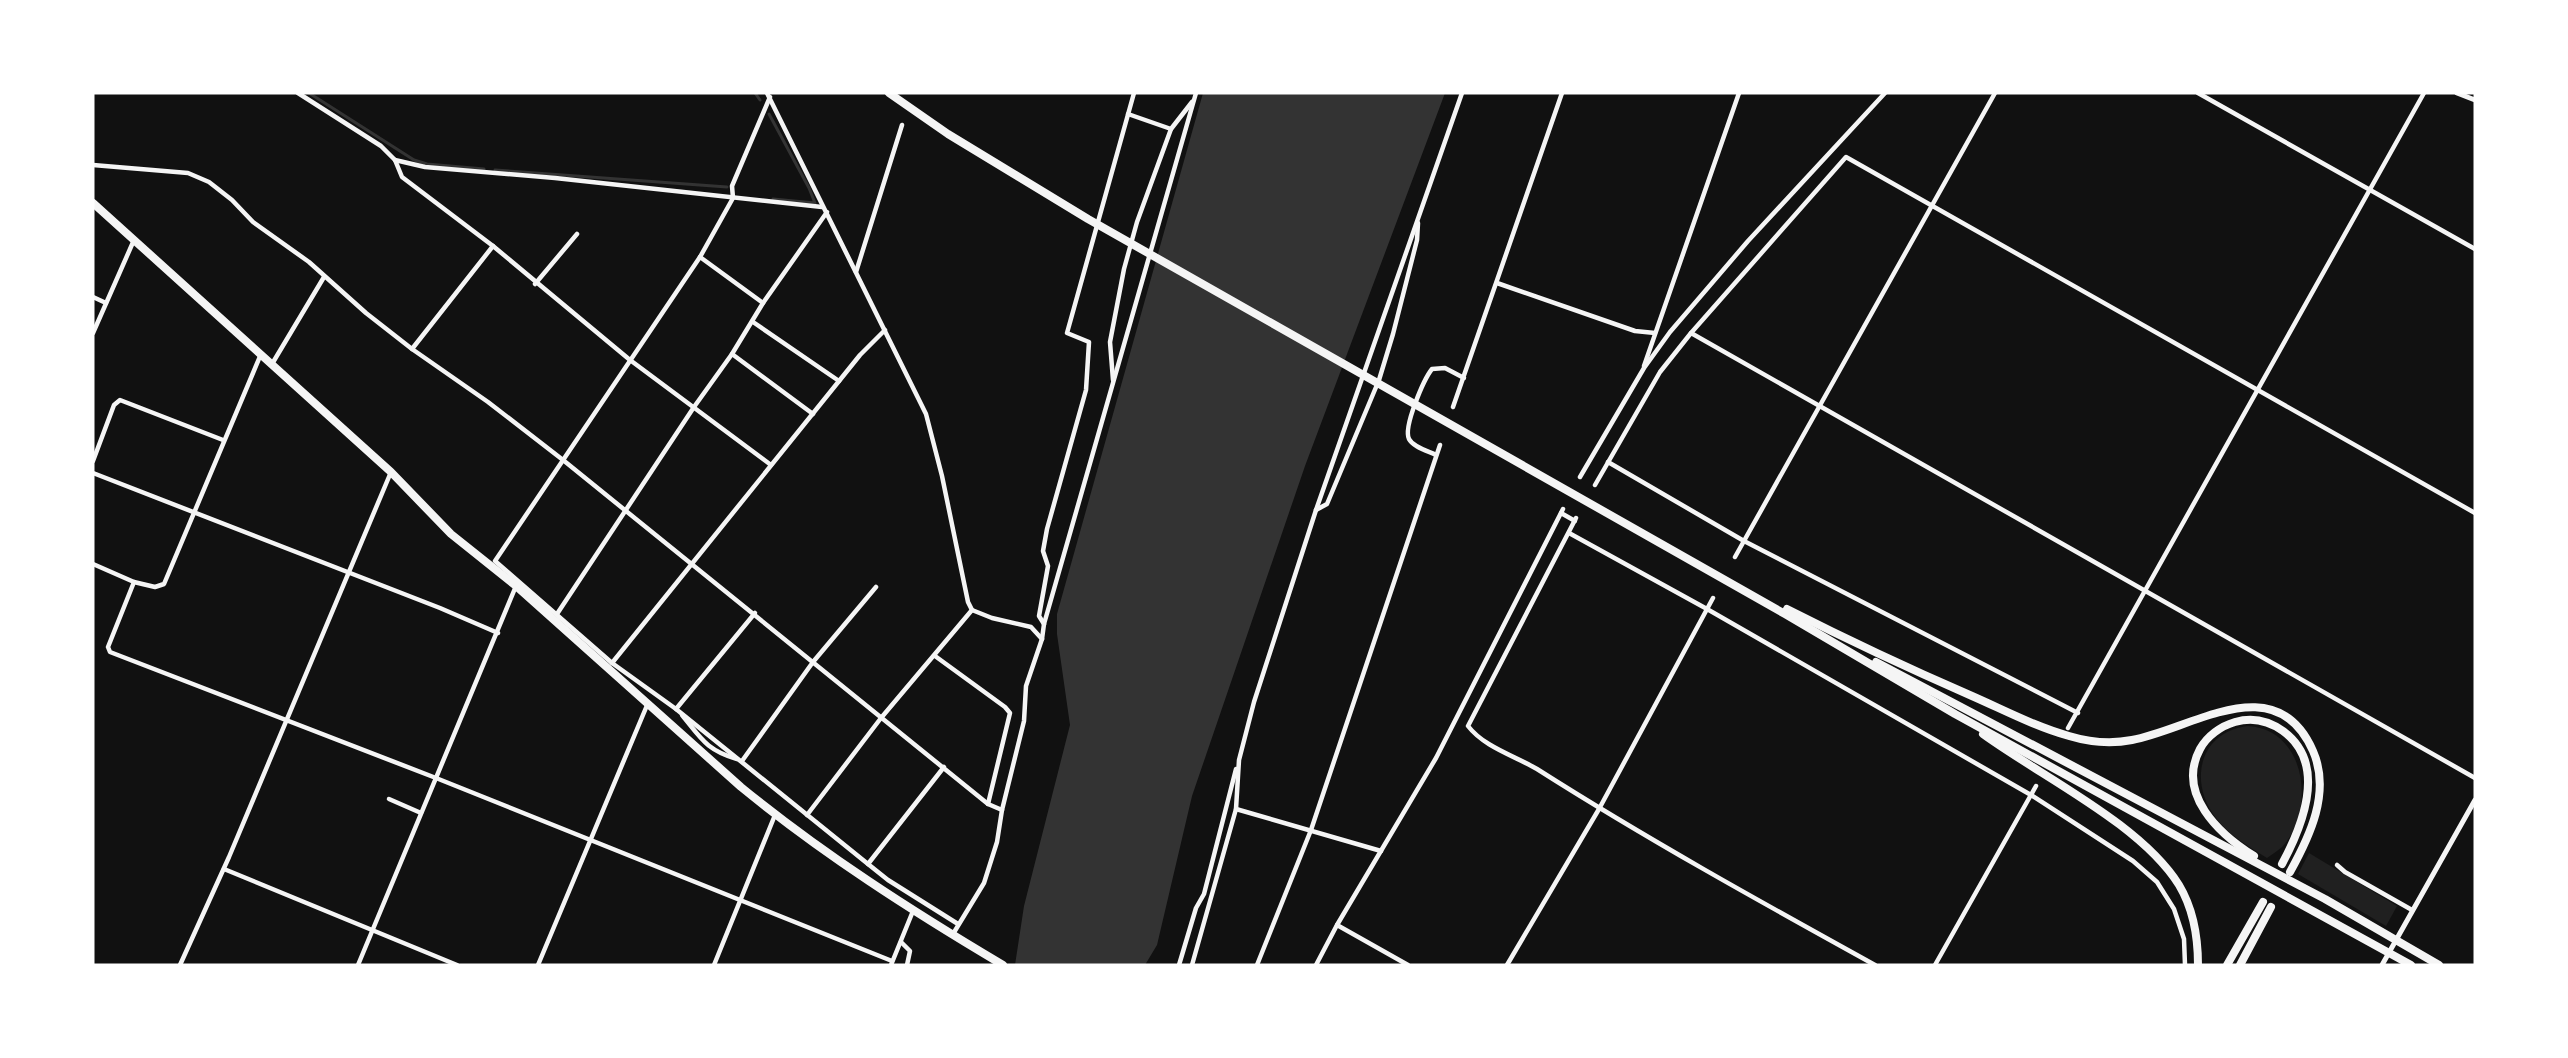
<svg xmlns="http://www.w3.org/2000/svg" width="2568" height="1058" viewBox="0 0 2568 1058" font-family="Quicksand,sans-serif">
	<style>
		.green { fill: #202020 }
		.water { fill: #333 }
		.lines { fill: none; stroke-linecap: round; stroke-linejoin: round }
		.stream { stroke: #333; stroke-width: 3 }
		.minor { stroke: #f5f5f5; stroke-width: 4.5 }
		.tertiary { stroke: #f5f5f5; stroke-width: 5 }
		.trunk { stroke: #f5f5f5; stroke-width: 8 }
		.motorway { stroke: #f5f5f5; stroke-width: 8 }
	</style>
	<rect width="100%" height="100%" fill="#111"/>
	<g class="green">
		<path d="M 2248,726 C 2307,730 2316,810 2282,847 C 2278,851 2272,854 2267,858 C 2249,847 2229,835 2216,818 C 2188,782 2199,732 2248,726 Z"/>
		<path d="M 2309,853 L 2397,906 L 2386,926 L 2298,874 Z"/>
	</g>
	<path class="water" d="M 1203,93 L 1445,93 L 1305,466 L 1192,796 L 1157,945 L 1145,965 L 1015,965 L 1024,906 L 1070,725 L 1057,634 L 1057,614 Z"/>
	<g class="lines">
		<g class="stream">
			<path d="M 309,93 L 414,160 L 427,164 L 484,169"/>
			<path d="M 755,93 L 760,100"/>
			<path d="M 769,114 L 809,188 L 815,203 L 773,199"/>
			<path d="M 495,170 L 727,187"/>
		</g>
		<g class="minor">
			<path d="M 298,93 L 381,146 L 395,160 L 402,177 L 493,246 L 630,360 L 771,465"/>
			<path d="M 767,93 L 926,414 L 942,476 L 968,602 L 972,610 L 992,618 L 1031,627 L 1042,639"/>
			<path d="M 2198,93 L 2475,249"/>
			<path d="M 770,97 L 732,186 L 733,198 L 700,257 L 495,561 L 612,663 L 676,709 L 868,864 L 888,880 L 958,924"/>
			<path d="M 1128,114 L 1171,129"/>
			<path d="M 395,160 L 425,167 L 555,178 L 822,207"/>
			<path d="M 93,165 L 188,173 L 209,182 L 232,200 L 253,222 L 309,262 L 366,313 L 412,349 L 488,402 L 563,460 L 988,804 L 1002,810"/>
			<path d="M 700,257 L 763,303"/>
			<path d="M 856,272 L 902,125"/>
			<path d="M 1497,283 L 1635,331 L 1655,333"/>
			<path d="M 535,284 L 577,234"/>
			<path d="M 93,297 L 106,303"/>
			<path d="M 753,322 L 839,381"/>
			<path d="M 93,333 L 134,240"/>
			<path d="M 1691,333 L 2475,778"/>
			<path d="M 412,349 L 493,246"/>
			<path d="M 732,354 L 813,414"/>
			<path d="M 272,364 L 324,277"/>
			<path d="M 1644,366 L 1739,93"/>
			<path d="M 1113,380 L 1110,342 L 1124,269 L 1137,222 L 1171,129 L 1192,102"/>
			<path d="M 1453,407 L 1562,93"/>
			<path d="M 1436,455 C 1428,451 1413,447 1409,439 C 1403,427 1424,379 1432,369 L 1445,368 L 1464,378"/>
			<path d="M 93,461 L 114,405 L 120,400 L 223,440"/>
			<path d="M 1608,462 L 1744,541 L 2078,713"/>
			<path d="M 93,473 L 440,608 L 498,633"/>
			<path d="M 1580,477 L 1644,368 L 1670,332 L 1748,241 L 1885,93"/>
			<path d="M 1595,485 L 1660,372 L 1691,333 L 1846,157 L 2475,513"/>
			<path d="M 1316,510 L 1327,504 L 1379,380 L 1393,334 L 1417,240 L 1418,223"/>
			<path d="M 1561,513 L 1575,521"/>
			<path d="M 1576,518 L 1468,726 C 1484,747 1515,756 1537,769 C 1647,839 1761,902 1875,965"/>
			<path d="M 1569,533 L 1707,609 L 2031,795 L 2133,861 L 2157,882 L 2174,909 L 2184,939 L 2185,965"/>
			<path d="M 1735,557 L 1995,93"/>
			<path d="M 93,564 L 134,582 L 108,647 L 110,652 L 436,778 L 892,961"/>
			<path d="M 134,582 L 155,587 L 164,584 L 261,354"/>
			<path d="M 557,614 L 694,407 L 732,354 L 763,303 L 827,212"/>
			<path d="M 1044,624 L 1039,616 L 1048,566 L 1043,551 L 1047,529 L 1086,390 L 1089,342 L 1067,333 L 1134,93"/>
			<path d="M 935,656 L 1005,707 L 1010,713 L 988,804"/>
			<path d="M 612,663 L 860,355 L 885,330"/>
			<path d="M 676,709 L 755,613"/>
			<path d="M 682,715 C 701,738 706,750 737,759"/>
			<path d="M 2068,728 L 2424,93"/>
			<path d="M 742,761 L 813,662 L 876,587"/>
			<path d="M 389,799 L 421,813"/>
			<path d="M 1236,809 L 1381,851"/>
			<path d="M 807,815 L 881,718 L 972,610"/>
			<path d="M 868,864 L 944,767"/>
			<path d="M 2337,865 L 2345,872 L 2412,910"/>
			<path d="M 224,869 L 457,965"/>
			<path d="M 1337,925 L 1408,965"/>
			<path d="M 953,934 L 984,883 L 997,842 L 1002,810 L 1024,721 L 1026,686 L 1042,639 L 1044,624 L 1196,93"/>
			<path d="M 901,942 L 910,951 L 907,965"/>
			<path d="M 180,965 L 229,857 L 391,472"/>
			<path d="M 358,965 L 516,586"/>
			<path d="M 538,965 L 648,703"/>
			<path d="M 714,965 L 775,815"/>
			<path d="M 891,965 L 913,911"/>
			<path d="M 1179,965 L 1196,908 L 1204,894 L 1236,769"/>
			<path d="M 1192,965 L 1236,809 L 1239,760 L 1254,702 L 1316,510 L 1462,93"/>
			<path d="M 1257,965 L 1311,830 L 1440,445"/>
			<path d="M 1316,965 L 1337,925 L 1436,758 L 1563,509"/>
			<path d="M 1507,965 L 1599,809 L 1713,598"/>
			<path d="M 1935,965 L 2036,786"/>
		</g>
		<g class="tertiary">
			<path d="M 2457,93 L 2475,100"/>
			<path d="M 2382,965 L 2475,800"/>
		</g>
		<path class="trunk" d="M 93,203 L 391,472 L 451,534 L 516,586 L 741,787 C 823,854 912,911 1003,965"/>
		<g class="motorway">
			<path d="M 889,93 L 948,134 L 1088,219 L 1785,614 L 1955,714 L 2411,965"/>
			<path d="M 1787,609 C 1848,640 1910,669 1972,696 C 2004,710 2036,727 2069,736 C 2089,742 2112,744 2132,740 C 2192,729 2276,666 2313,751 C 2331,792 2310,836 2290,872"/>
			<path d="M 1876,662 L 2325,899 L 2439,965"/>
			<path d="M 1983,734 C 2042,777 2141,824 2179,885 C 2194,910 2198,937 2198,965"/>
			<path d="M 2254,856 C 2219,834 2176,794 2200,749 C 2207,736 2221,726 2235,722 C 2252,717 2269,721 2283,731 C 2328,764 2303,825 2282,864"/>
			<path d="M 2227,965 L 2263,902"/>
			<path d="M 2240,965 L 2271,907"/>
		</g>
	</g>
	<rect width="2568" height="1058" fill="none" stroke="#ffffff" stroke-width="189"/>
</svg>
